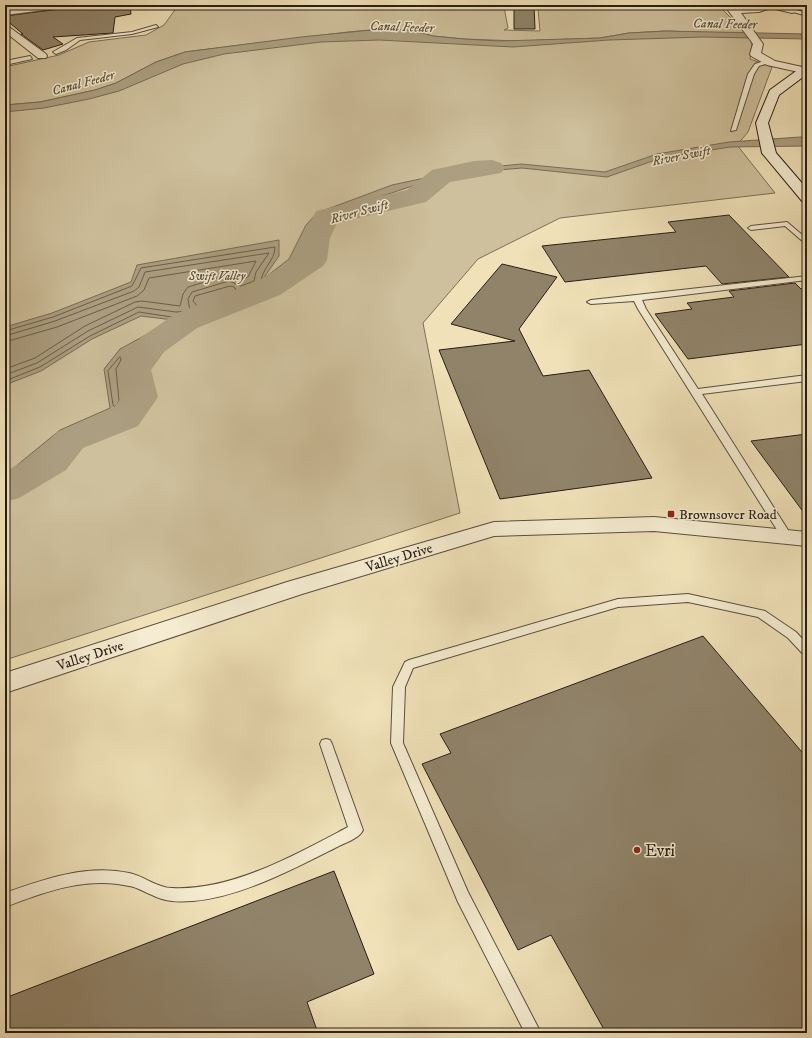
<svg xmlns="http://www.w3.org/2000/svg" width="812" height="1038" viewBox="0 0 812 1038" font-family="'IM FELL DW Pica',serif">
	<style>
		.green { fill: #cec09c; stroke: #7a6f59 }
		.water { fill: #ac9f81; stroke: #776b56 }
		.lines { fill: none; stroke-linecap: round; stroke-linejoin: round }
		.shore { stroke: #6a5e4c; stroke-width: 1 }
		.river { fill: #ac9f81; fill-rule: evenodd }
		.building { fill: #90836a; stroke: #271e16 }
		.lane-casing { stroke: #594f3e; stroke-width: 2 }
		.street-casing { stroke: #594f3e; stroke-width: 2 }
		.secondary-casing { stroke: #271e16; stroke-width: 2 }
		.lane { fill: #f5ecd1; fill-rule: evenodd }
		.street { fill: #f5ecd1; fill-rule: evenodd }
		.secondary { fill: #f5ecd1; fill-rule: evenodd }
		.poi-dot { fill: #8f2418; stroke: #f5ecd1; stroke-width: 1.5 }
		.labels { text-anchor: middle; stroke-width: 3; stroke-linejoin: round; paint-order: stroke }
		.far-park-label { font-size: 12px; font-style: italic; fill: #594f3e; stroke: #f5ecd1 }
		.far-water-label { font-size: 13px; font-style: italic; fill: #5c5241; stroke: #f5ecd1 }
		.poi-label { font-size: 14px; fill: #271e16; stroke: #f5ecd1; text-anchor: start }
		.street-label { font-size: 14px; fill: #271e16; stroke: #f5ecd1 }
		.near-poi-label { font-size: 17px; fill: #271e16; stroke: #f5ecd1; text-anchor: start }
	</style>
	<rect width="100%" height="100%" fill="#f0e1b8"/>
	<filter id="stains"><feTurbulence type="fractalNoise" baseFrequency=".005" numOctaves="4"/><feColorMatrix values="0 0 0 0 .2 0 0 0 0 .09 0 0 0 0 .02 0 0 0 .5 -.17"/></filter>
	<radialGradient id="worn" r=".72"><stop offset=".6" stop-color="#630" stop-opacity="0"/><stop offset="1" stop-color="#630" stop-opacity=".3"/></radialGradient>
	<g class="green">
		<path d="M 175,5 L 501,5 L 504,7 L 508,28 L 504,30 L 540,31 L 538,9 L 564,9 L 566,7 L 587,5 L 718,5 L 747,34 L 666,31 L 629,33 L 600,38 L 519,41 L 464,39 L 433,36 L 409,30 L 382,29 L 348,32 L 185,52 L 156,62 L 116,83 L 95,90 L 40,102 L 5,105 L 5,67 L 59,55 L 89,42 L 146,35 L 164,25 L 177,7 Z"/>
		<path d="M 699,34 L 749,37 L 752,44 L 750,59 L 772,67 L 748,132 L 737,145 L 775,193 L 560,218 L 478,259 L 423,323 L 460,513 L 5,660 L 5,108 L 70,100 L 190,57 L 352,36 L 498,43 Z"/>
	</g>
	<g class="water">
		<path d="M 382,29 L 409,30 L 433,36 L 464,39 L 500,41 L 600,38 L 629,33 L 666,31 L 807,34 L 807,39 L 703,37 L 609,40 L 513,47 L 379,40 L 321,42 L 224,54 L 183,64 L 119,91 L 89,99 L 44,108 L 5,112 L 5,105 L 40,102 L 95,90 L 116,83 L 156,62 L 185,52 L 301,37 Z"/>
		<path d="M 800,137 L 807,137 L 807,146 L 730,147 L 661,158 L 607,177 L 522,168 L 474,172 L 433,179 L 329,214 L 321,221 L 301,261 L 272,283 L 203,311 L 205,315 L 186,321 L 179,321 L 134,348 L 120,369 L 123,402 L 119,412 L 70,435 L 51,457 L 5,484 L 5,475 L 60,430 L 110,408 L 104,369 L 120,349 L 173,320 L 141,316 L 92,339 L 41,371 L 5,385 L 5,327 L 52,313 L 131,282 L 137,265 L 279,240 L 279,256 L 263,279 L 289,259 L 306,225 L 317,213 L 392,185 L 462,170 L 521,164 L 605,172 L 657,154 L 729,142 Z"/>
	</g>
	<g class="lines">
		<g class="shore">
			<path d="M 5,331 L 53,317 L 132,286 L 141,268 L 275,247 C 275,261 261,269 261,283 L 238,293 L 234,287 L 230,286 L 195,296 L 193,301 L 200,309 L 200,312 L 178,318 L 139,312 L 90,336 L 40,367 L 5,381"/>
			<path d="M 5,336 L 55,321 L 134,291 L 139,287 L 145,272 L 269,253 L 256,272 L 254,281 L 241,286 L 229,281 L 192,292 L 188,299 L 190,311 L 176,312 L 138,307 L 88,331 L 37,363 L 5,375"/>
			<path d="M 5,342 L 57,327 L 137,296 L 144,290 L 149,278 L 256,261 L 248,277 L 242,279 L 235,275 L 228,275 L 188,287 L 183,294 L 180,306 L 142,301 L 135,302 L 85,326 L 35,358 L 5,369"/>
			<path d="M 120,357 L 121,360 L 116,369 L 119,401 L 115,407 L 113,405 L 108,371 Z"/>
			<path d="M 60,435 L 62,435 L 63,438 L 48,454 L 26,465 L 27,462 Z"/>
		</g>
		<path class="river" d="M 492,160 L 501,163 L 505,168 L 501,173 L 450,182 L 426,202 L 337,223 L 330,238 L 327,260 L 323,266 L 280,295 L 197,328 L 164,352 L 151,370 L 158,397 L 138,426 L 83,448 L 66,470 L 19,498 L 5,502 L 5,472 L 38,452 L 57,432 L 112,410 L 122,397 L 117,370 L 140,338 L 175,314 L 258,281 L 298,256 L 302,238 L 316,211 L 407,190 L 432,170 L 474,161 Z"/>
	</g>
	<g class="building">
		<path d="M 66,5 L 130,5 L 131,14 L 115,17 L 113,33 L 53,37 L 63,44 L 43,50 L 21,34 L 23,34 L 5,19 L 5,16 L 60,9 Z"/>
		<path d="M 514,5 L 534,5 L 535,29 L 514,29 Z"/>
		<path d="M 729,215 L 789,277 L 722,284 L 706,266 L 565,282 L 542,246 L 676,232 L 668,222 Z"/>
		<path d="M 502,264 L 557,277 L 519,329 L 543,376 L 589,370 L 652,478 L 500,499 L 439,350 L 515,341 L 451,324 Z"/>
		<path d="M 795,283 L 801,289 L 807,288 L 807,344 L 688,359 L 655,314 L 692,309 L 687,303 L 734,297 L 729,291 Z"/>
		<path d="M 807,434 L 807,517 L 751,441 Z"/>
		<path d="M 703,636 L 807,758 L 807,1033 L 606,1033 L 551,935 L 518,950 L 422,764 L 451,753 L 440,734 Z"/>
		<path d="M 334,871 L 374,974 L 307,1002 L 318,1033 L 5,1033 L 5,998 Z"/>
	</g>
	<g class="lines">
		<defs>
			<g id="lane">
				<path d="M 792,9 L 807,13 L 807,16 L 790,11 Z"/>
				<path d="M 156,25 L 158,27 L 132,34 L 80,40 L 66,50 L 56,54 L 53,52 L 77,38 L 132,32 Z"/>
				<path d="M 30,56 L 32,59 L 5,65 L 5,61 Z"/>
				<path d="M 767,60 L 769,63 L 759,66 L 754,74 L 736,130 L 731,131 L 748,74 L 755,64 Z"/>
				<path d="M 787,222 L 807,239 L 807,245 L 785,226 L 751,230 L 748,228 L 751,226 Z"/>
				<path d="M 807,276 L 807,280 L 642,300 L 646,309 L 698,389 L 807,375 L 807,381 L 702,394 L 793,538 L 788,542 L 784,541 L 638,309 L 634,301 L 591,304 L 587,302 L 591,300 Z"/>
				<path d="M 688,594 L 765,611 L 796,632 L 807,644 L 807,655 L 803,654 L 788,638 L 758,617 L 688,602 L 618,607 L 413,668 L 405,687 L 403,743 L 468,892 L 541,1033 L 525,1033 L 458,902 L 391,743 L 393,687 L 405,662 L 409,660 L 618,599 Z"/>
				<path d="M 326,739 L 330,740 L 332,744 L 363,830 C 359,839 344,843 335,848 C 293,869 241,897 193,901 C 178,902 166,902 152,895 C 144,892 137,887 129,886 C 87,876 44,892 5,907 L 5,893 C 44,879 87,864 129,873 C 144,876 157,888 172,888 C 232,891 297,854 348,827 L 320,744 L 322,740 Z"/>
			</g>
			<g id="street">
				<path d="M 37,5 L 65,5 L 60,8 L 5,15 L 5,9 Z"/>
				<path d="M 724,5 L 734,5 L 736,8 L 783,5 L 795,8 L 797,10 L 795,12 L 792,13 L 771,8 L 759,12 L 741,13 L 763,44 L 761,53 L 775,61 L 807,68 L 807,72 L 803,73 L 767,65 L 751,56 L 750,54 L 753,44 L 751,41 Z"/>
				<path d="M 5,24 L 46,54 L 47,56 L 46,58 L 38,58 L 5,32 Z"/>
				<path d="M 654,517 L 807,532 L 807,546 L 654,531 L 494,536 L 302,594 L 5,693 L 5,673 L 287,582 L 494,522 Z"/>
			</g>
			<path id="secondary" d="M 807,65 L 807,74 L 779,95 L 768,123 L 776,153 L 807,189 L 807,202 L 802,201 L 762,153 L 756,123 L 770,90 L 803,66 Z"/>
		</defs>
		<use href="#lane" class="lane-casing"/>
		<use href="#street" class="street-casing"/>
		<use href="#secondary" class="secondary-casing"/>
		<use href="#lane" class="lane"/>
		<use href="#street" class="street"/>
		<use href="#secondary" class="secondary"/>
	</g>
	<g class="poi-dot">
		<rect x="667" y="510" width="8" height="8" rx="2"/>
		<circle cx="637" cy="850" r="4"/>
	</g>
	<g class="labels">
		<g class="far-park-label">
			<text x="217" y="280">Swift Valley</text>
		</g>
		<g class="far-water-label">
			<text transform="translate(725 23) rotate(1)" y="5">Canal Feeder</text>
			<text transform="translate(402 26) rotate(2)" y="5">Canal Feeder</text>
			<text transform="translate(83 82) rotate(-15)" y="5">Canal Feeder</text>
			<text transform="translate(681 155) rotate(-11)" y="5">River Swift</text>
			<text transform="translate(359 211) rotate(-15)" y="5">River Swift</text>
		</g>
		<g class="poi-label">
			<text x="679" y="519">Brownsover Road</text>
		</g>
		<g class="street-label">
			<text transform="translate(399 557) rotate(-17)" y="5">Valley Drive</text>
			<text transform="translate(90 655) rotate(-18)" y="5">Valley Drive</text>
		</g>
		<g class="near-poi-label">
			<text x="645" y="856">Evri</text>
		</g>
	</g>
	<rect width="812" height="1038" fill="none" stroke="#f0e1b8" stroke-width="20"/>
	<rect x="6" y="6" width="800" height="1026" fill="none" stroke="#271e16" stroke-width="2"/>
	<rect x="10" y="10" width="792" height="1018" fill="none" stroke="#271e16"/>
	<rect width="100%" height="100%" filter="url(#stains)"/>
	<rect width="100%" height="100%" fill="url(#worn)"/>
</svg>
